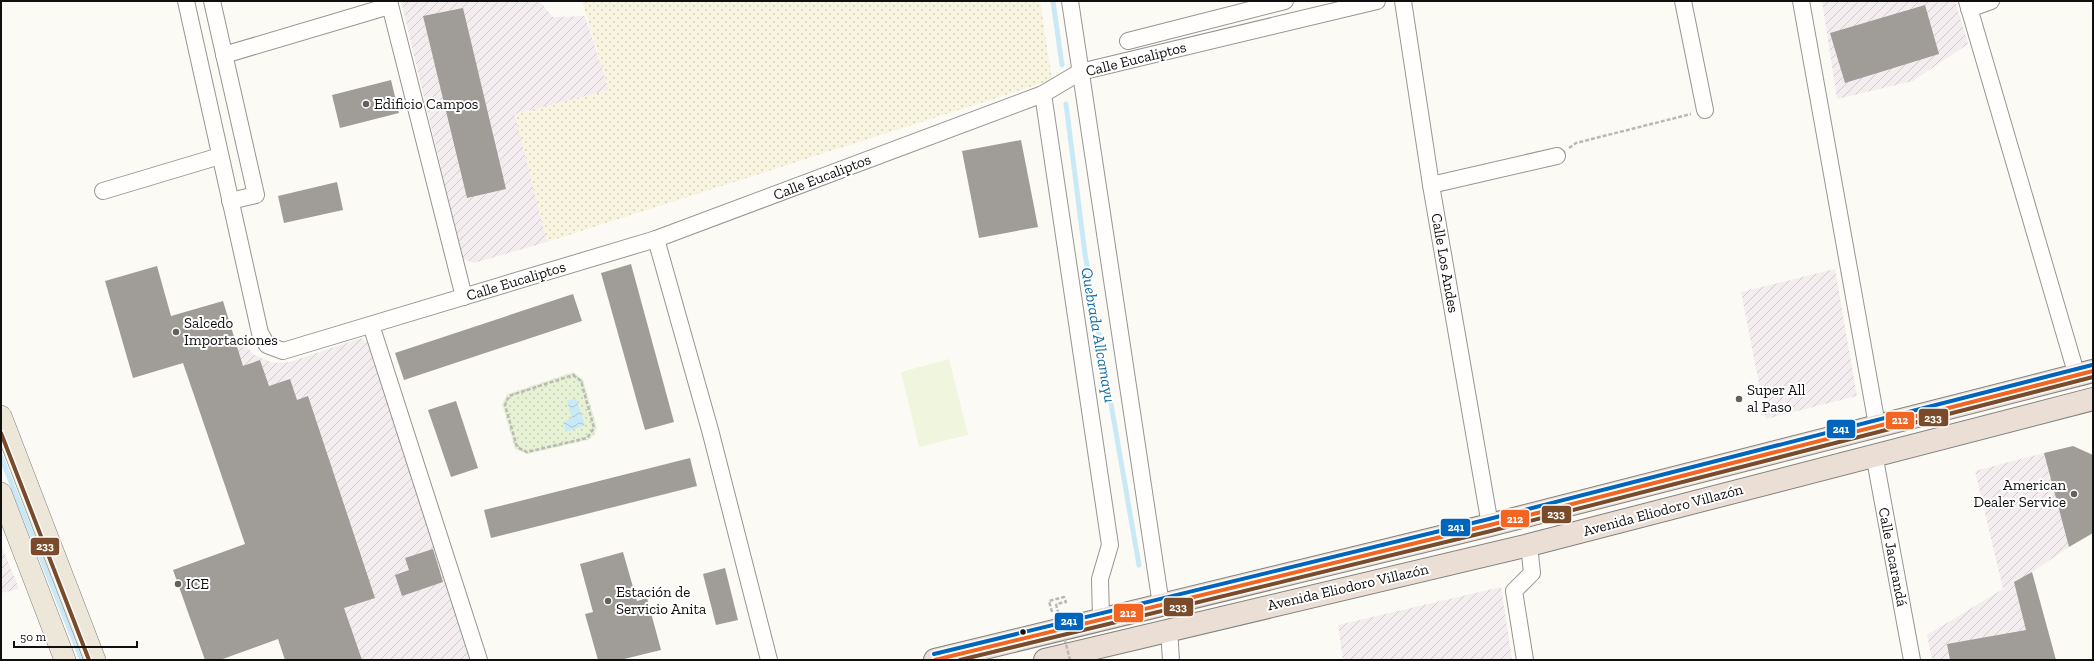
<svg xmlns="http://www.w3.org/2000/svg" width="2094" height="661" viewBox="0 0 2094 661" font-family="'Zilla Slab',serif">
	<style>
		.industrial { fill: url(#industrial-furrows) }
		.farmland { fill: url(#farmland-dots) }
		.grass { fill: url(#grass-dots) }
		.pitch { fill: #f0f6dd }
		.water { fill: url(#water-waves) }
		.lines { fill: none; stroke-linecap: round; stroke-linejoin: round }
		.stream { stroke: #cae9f7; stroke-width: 5 }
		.building { fill: #a09d99 }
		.minor-casing { stroke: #969592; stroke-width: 18 }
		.major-casing { stroke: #83827f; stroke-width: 22 }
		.highway-casing { stroke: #83827f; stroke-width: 24 }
		.path { stroke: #b9b9b8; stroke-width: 2.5; stroke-dasharray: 4 2; stroke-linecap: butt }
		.minor { stroke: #fffefd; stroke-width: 16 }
		.major { stroke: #ede7da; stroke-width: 21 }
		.highway { stroke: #eaded5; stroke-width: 22 }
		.path-bridge { stroke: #b9b9b8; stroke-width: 2.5; stroke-dasharray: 4 2; stroke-linecap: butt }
		.bus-1-casing { stroke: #fff; stroke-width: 7 }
		.bus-2-casing { stroke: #fff; stroke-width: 7 }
		.bus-3-casing { stroke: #fff; stroke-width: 7 }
		.bus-1 { stroke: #f26522; stroke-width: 4 }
		.bus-2 { stroke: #7a4b2a; stroke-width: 4 }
		.bus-3 { stroke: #0065bd; stroke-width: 4 }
		.poi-dot { fill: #62615f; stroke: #fff; stroke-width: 1.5 }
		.bus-dot { fill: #0f0f0f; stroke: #fff; stroke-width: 1.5 }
		.labels { text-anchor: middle; stroke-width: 4; stroke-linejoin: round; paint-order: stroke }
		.street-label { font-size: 15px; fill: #0f0f0f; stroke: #fff }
		.poi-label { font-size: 15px; fill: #0f0f0f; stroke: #fff; text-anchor: start }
		.water-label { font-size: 16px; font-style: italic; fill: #146ea5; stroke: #fff }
		.line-badge { stroke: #fff; stroke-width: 1.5 }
		.badge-label { font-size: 11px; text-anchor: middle; font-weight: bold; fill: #fff }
	</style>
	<defs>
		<pattern id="industrial-furrows" width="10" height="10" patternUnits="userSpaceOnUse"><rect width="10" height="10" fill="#f3edf0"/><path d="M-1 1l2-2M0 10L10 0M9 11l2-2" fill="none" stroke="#cfcacd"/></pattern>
		<pattern id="farmland-dots" width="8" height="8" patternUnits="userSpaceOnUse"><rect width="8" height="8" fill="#f9f4e0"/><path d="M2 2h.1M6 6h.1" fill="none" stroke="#d4d0bf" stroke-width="1.8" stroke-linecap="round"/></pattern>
		<pattern id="grass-dots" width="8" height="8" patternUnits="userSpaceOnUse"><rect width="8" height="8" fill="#e7f2d4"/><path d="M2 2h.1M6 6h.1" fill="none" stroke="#c5ceb5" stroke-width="1.8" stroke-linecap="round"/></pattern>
		<pattern id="water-waves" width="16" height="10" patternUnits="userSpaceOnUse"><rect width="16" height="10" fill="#cae9f7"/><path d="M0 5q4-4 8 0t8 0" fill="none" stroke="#acc7d3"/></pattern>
	</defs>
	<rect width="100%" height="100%" fill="#fcfaf4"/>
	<g class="industrial">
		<path d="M 401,1 L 539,1 L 553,17 L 585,16 L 609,90 L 515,115 L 547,242 L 474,263 L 463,259 Z"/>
		<path d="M 1822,1 L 1955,1 L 1968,44 L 1913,81 L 1837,99 Z"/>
		<path d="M 1835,269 L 1857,396 L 1766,419 L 1741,292 Z"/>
		<path d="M 361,338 L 370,344 L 472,660 L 285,660 L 237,348 L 244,344 L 253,354 L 273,363 L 290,362 Z"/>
		<path d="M 2044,453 L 2069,547 L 2032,572 L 2056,660 L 1932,660 L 1927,635 L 2003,589 L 1975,471 Z"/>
		<path d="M 1,544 L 19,589 L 1,593 Z"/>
		<path d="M 1501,587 L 1512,660 L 1343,660 L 1338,625 Z"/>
	</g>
	<path class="farmland" d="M 582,1 L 1040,1 L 1052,80 L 547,242 L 515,114 L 609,90 Z"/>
	<path class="grass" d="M 573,372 L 583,379 L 597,428 L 594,435 L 588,440 L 527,454 L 515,449 L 502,404 L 507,394 Z"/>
	<path class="pitch" d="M 949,359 L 968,435 L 919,447 L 901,372 Z"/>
	<path class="water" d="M 576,398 L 585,425 L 566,432 L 563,422 L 572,418 L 567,401 Z"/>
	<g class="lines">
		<g class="stream">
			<path d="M 1053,1 L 1062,65"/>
			<path d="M 1066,104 L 1085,254 L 1139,565"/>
			<path d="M 1,457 L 82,660"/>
		</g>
	</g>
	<g class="building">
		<path d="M 1925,5 L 1939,54 L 1845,83 L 1830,33 Z"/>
		<path d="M 463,8 L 506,189 L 467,198 L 423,16 Z"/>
		<path d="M 391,80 L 399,113 L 340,128 L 332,95 Z"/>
		<path d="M 1021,140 L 1038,227 L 979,238 L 962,151 Z"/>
		<path d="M 337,182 L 343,210 L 284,223 L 278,196 Z"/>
		<path d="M 631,264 L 674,422 L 645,430 L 601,273 Z"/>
		<path d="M 157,266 L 171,316 L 223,301 L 243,366 L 260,360 L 269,386 L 290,379 L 297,400 L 308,396 L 375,598 L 344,608 L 362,660 L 285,660 L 278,639 L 220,660 L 205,660 L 173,570 L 245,544 L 183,363 L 133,378 L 105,281 Z"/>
		<path d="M 573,294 L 582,321 L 404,380 L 395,353 Z"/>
		<path d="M 456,401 L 478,468 L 451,477 L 428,410 Z"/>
		<path d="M 2073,446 L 2093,455 L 2093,533 L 2069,547 L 2044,453 Z"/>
		<path d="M 690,458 L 697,486 L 491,538 L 484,510 Z"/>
		<path d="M 433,549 L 443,582 L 402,596 L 395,575 L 409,570 L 405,558 Z"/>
		<path d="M 623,552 L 637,601 L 647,598 L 661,650 L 620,660 L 598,660 L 585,614 L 593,612 L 580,564 Z"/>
		<path d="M 725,568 L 738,620 L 716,625 L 703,574 Z"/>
		<path d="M 2032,572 L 2056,660 L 1950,660 L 1947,644 L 2026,630 L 2014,582 Z"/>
	</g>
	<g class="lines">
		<defs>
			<g id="minor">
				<path d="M 186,1 L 260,333 L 267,345 L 283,351 L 656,239 L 1043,94 L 1080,72 L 1377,1"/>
				<path d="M 212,1 L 256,195 L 230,201"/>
				<path d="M 389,1 L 464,297"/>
				<path d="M 1070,1 L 1161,605"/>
				<path d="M 1403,1 L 1431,185 L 1490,525"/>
				<path d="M 1683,1 L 1705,110"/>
				<path d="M 1801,1 L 1877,425"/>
				<path d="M 1967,1 L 2077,376"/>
				<path d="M 1969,9 L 1991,1"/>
				<path d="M 1128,41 L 1285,1"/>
				<path d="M 224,55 L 389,6"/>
				<path d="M 1043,94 L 1110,545 L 1100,579 L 1101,618"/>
				<path d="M 1431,185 L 1557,156"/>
				<path d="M 103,191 L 220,156"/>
				<path d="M 656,239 L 710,430 L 769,660"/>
				<path d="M 371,325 L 479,660"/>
				<path d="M 1874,454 L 1912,660"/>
				<path d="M 1169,629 L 1171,660"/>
				<path d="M 1525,660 L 1514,591 L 1532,573 L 1529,545"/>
			</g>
			<g id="major">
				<path d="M 1,416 L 95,660"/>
				<path d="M 1,493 L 65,660"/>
			</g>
			<g id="highway">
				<path d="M 935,660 L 1490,525 L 2093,371"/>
				<path d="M 1045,660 L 1529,545 L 2093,399"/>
			</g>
		</defs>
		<use href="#minor" class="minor-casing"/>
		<use href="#major" class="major-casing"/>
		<use href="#highway" class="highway-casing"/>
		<g class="path">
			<path d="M 1569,148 L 1576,143 L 1691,114"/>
			<path d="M 573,375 L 581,381 L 594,428 L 587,438 L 527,452 L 517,447 L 505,405 L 509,396 Z"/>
			<path d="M 1052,612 L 1049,601 L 1064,597 L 1066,602 L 1056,604"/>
		</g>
		<use href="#minor" class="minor"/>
		<use href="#major" class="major"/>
		<use href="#highway" class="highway"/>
		<path class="path-bridge" d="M 1056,604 L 1070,660"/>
		<defs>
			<path id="bus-1" d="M 935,660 L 1490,525 L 2093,371"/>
			<g id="bus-2">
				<path d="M 1,433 L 89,660"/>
				<path d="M 960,660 L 1491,531 L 2093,377"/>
			</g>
			<path id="bus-3" d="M 934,654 L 1489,519 L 2092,365"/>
		</defs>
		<use href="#bus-1" class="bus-1-casing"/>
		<use href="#bus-2" class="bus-2-casing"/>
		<use href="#bus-3" class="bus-3-casing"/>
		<use href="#bus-1" class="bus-1"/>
		<use href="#bus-2" class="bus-2"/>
		<use href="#bus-3" class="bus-3"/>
	</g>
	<g class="poi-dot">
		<circle cx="366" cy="104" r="4"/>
		<circle cx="176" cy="332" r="4"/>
		<circle cx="1739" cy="399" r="4"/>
		<circle cx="2074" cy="494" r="4"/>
		<circle cx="178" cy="584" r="4"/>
		<circle cx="608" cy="601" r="4"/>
	</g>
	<circle class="bus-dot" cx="1023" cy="632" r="3.5"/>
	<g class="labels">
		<g class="street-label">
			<text transform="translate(1136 59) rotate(-14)" y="5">Calle Eucaliptos</text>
			<text transform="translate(822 177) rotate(-21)" y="5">Calle Eucaliptos</text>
			<text transform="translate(1445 263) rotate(80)" y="5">Calle Los Andes</text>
			<text transform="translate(516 281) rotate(-17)" y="5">Calle Eucaliptos</text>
			<text transform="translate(1663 510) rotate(-15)" y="5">Avenida Eliodoro Villazón</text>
			<text transform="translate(1893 557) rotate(79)" y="5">Calle Jacarandá</text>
			<text transform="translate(1348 587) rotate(-13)" y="5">Avenida Eliodoro Villazón</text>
		</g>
		<g class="poi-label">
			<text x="374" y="109">Edificio Campos</text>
			<text x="184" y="328">Salcedo<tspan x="184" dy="17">Importaciones</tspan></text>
			<text x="1747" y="395">Super All<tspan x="1747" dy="17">al Paso</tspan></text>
			<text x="2066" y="490" text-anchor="end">American<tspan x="2066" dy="17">Dealer Service</tspan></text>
			<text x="186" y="589">ICE</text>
			<text x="616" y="597">Estación de<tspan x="616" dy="17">Servicio Anita</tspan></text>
		</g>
		<g class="water-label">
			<text transform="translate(1099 335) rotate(80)" y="6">Quebrada Allcamayu</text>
		</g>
	</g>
	<g class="line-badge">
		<rect x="1918" y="408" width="31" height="19" rx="4" fill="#7a4b2a"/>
		<rect x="1885" y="411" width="30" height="19" rx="4" fill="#f26522"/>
		<rect x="1826" y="419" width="30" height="20" rx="4" fill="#0065bd"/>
		<rect x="1541" y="505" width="31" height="19" rx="4" fill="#7a4b2a"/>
		<rect x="1500" y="509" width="30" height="19" rx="4" fill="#f26522"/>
		<rect x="1440" y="518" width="31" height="19" rx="4" fill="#0065bd"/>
		<rect x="30" y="537" width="30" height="19" rx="4" fill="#7a4b2a"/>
		<rect x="1163" y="597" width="31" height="20" rx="4" fill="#7a4b2a"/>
		<rect x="1113" y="603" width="31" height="20" rx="4" fill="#f26522"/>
		<rect x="1054" y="612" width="30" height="19" rx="4" fill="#0065bd"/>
	</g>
	<g class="badge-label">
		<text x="1933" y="422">233</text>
		<text x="1900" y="424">212</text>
		<text x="1841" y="433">241</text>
		<text x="1556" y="518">233</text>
		<text x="1515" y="523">212</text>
		<text x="1456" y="531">241</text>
		<text x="45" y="550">233</text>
		<text x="1178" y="611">233</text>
		<text x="1128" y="617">212</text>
		<text x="1069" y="625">241</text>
	</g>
	<rect width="2094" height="661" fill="none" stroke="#0f0f0f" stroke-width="4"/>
	<path d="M14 641v6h123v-6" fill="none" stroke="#0f0f0f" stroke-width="2"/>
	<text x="20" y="641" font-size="12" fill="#0f0f0f" stroke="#ffffff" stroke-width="3" paint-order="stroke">50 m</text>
</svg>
